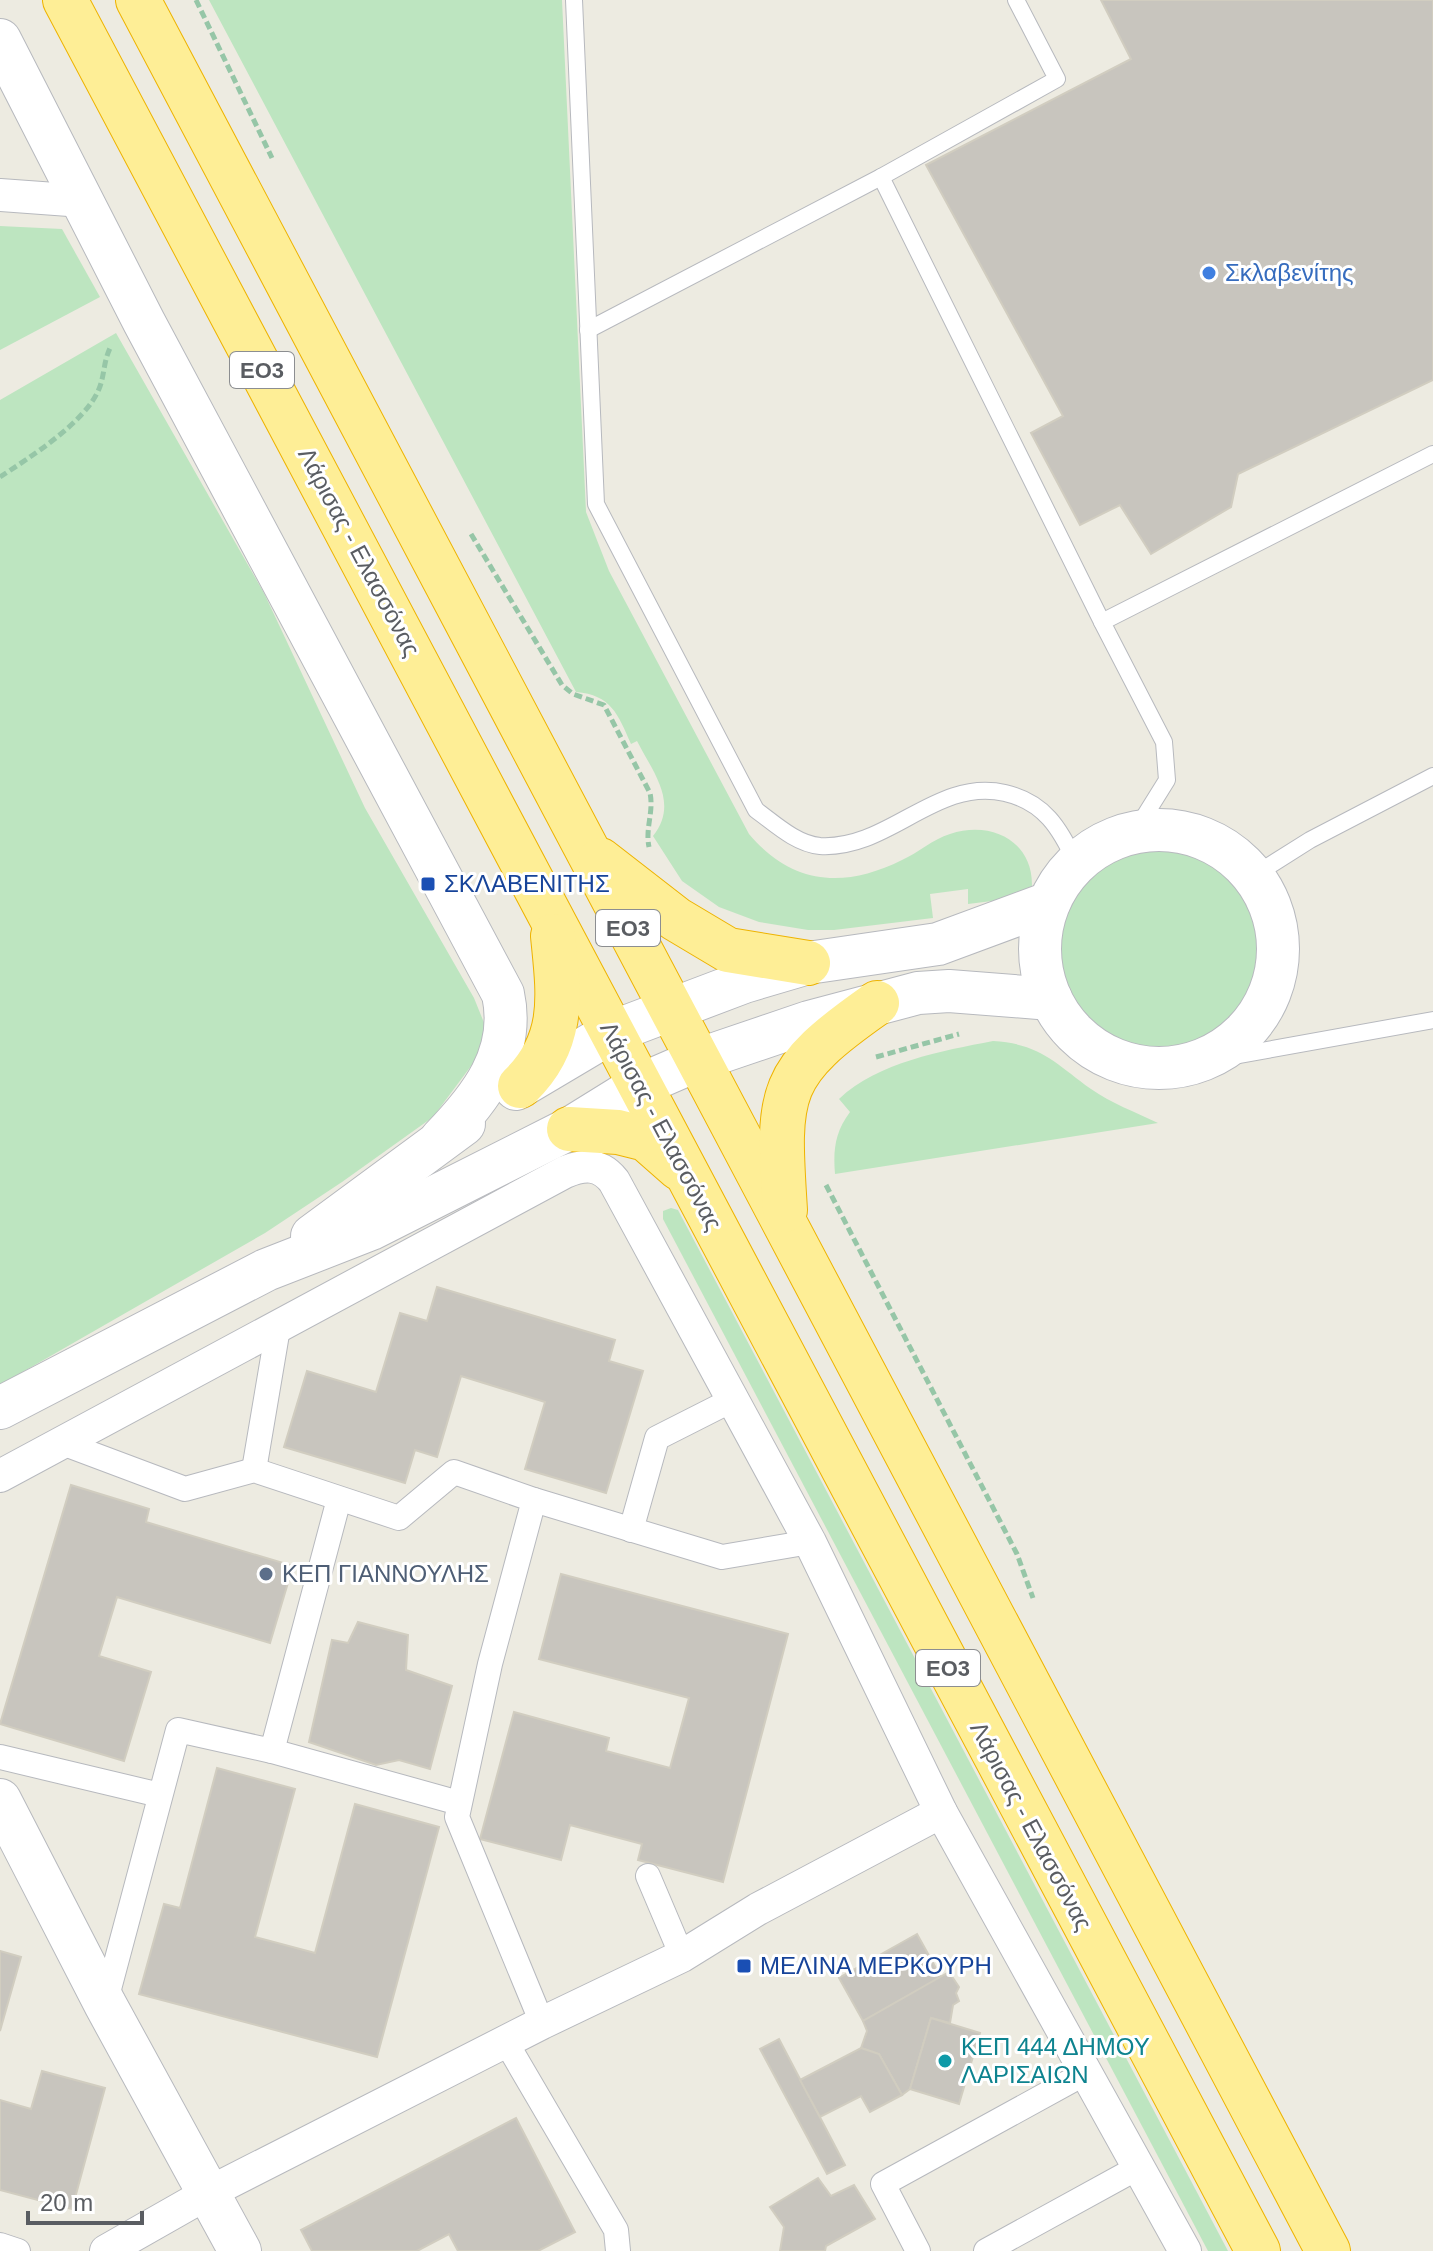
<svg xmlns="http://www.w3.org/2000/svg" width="1433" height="2251" viewBox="0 0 1433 2251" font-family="Helvetica,sans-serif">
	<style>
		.green { fill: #bde5c0 }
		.building { fill: #c8c5be; stroke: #d1cdc0; stroke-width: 2 }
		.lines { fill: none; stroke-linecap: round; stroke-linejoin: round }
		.service-casing { stroke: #b7b9be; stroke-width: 18 }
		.pedestrian-casing { stroke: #b7b9be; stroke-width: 26 }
		.minor-casing { stroke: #b7b9be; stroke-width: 34 }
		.tertiary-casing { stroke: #b7b9be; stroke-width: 44 }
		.trunk-casing { stroke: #eeb300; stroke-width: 46 }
		.path { stroke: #96c6a7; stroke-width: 5; stroke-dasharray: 8 4; stroke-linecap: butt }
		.service { stroke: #fff; stroke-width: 16 }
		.pedestrian { stroke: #fff; stroke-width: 24 }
		.minor { stroke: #fff; stroke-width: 32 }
		.tertiary { stroke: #fff; stroke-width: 42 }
		.trunk { stroke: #feee96; stroke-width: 44 }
		.shop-dot { fill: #3f7fe0; stroke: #fff; stroke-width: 3 }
		.transit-dot { fill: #1a4fb4; stroke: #fff; stroke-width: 3 }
		.service-dot { fill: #5c6f8a; stroke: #fff; stroke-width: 3 }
		.culture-dot { fill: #0f9aa8; stroke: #fff; stroke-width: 3 }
		.labels { text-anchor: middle; stroke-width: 6; stroke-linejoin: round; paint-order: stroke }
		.shield { fill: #fff; stroke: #8c8e91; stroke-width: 2 }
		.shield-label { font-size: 22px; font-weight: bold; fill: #5a5d62 }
		.shop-label { font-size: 24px; fill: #366cbe; stroke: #fff; text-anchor: start }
		.street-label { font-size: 24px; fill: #5a5d62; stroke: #fff }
		.transit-label { font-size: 24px; fill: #164399; stroke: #fff; text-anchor: start }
		.service-label { font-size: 24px; fill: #4e5e75; stroke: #fff; text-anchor: start }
		.culture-label { font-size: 24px; fill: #0d838f; stroke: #fff; text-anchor: start }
	</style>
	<rect width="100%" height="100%" fill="#edebe1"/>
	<g class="green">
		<path d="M 209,0 L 562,0 L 586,512 L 609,571 L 749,834 C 792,885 844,889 902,860 C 918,853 933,839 950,834 C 995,819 1039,845 1031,896 L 968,904 L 968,889 L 930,894 L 933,918 L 834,930 L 808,930 L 759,922 L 719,907 L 682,881 L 653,836 C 679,803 654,774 637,741 L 631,744 C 618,714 611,695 576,692 Z"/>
		<path d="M 0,226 L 62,229 L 100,297 L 0,350 Z"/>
		<path d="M 116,333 L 264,593 L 365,808 L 474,998 L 489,1035 L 477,1058 L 433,1117 L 342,1182 L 265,1233 L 0,1385 L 0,400 Z"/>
		<circle cx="1161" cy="949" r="102"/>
		<path d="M 993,1041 C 1041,1044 1055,1063 1091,1089 C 1111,1103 1135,1112 1158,1123 L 835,1174 C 833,1150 835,1132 850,1112 L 839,1099 C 878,1062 942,1051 993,1041 Z"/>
		<path d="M 671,1208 L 678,1210 L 1228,2251 L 1208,2251 L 663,1219 L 663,1211 Z"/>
	</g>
	<g class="building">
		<path d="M 1101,0 L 1433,0 L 1433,380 L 1238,474 L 1231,507 L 1151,554 L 1120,505 L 1080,525 L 1031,433 L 1063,416 L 926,165 L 1131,59 Z"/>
		<path d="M 437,1287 L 615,1340 L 609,1361 L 643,1371 L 606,1493 L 525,1469 L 545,1402 L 461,1376 L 437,1457 L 415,1450 L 405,1483 L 284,1447 L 307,1371 L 376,1392 L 400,1313 L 427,1321 Z"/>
		<path d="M 71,1485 L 149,1509 L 146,1522 L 293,1566 L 270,1643 L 117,1597 L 99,1656 L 151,1672 L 124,1761 L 0,1724 Z"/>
		<path d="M 561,1574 L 788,1634 L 723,1882 L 638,1860 L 642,1844 L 570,1825 L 561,1860 L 480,1839 L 514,1712 L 609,1738 L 606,1751 L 670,1768 L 689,1698 L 539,1659 Z"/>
		<path d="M 358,1622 L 408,1635 L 406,1670 L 452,1686 L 430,1769 L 399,1760 L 376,1765 L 309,1742 L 332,1640 L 348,1643 Z"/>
		<path d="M 217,1768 L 295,1789 L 255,1937 L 315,1953 L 355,1804 L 439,1827 L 377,2057 L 139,1994 L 164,1904 L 180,1908 Z"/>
		<path d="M 917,1934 L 941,1977 L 863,2021 L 839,1978 Z"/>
		<path d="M 0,1951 L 21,1957 L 0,2031 Z"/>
		<path d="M 949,1972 L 959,1987 L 956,1993 L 959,2001 L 953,2005 L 950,2023 L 931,2018 L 910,2089 L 902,2095 L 879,2054 L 861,2048 L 867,2031 L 863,2021 Z"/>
		<path d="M 931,2018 L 980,2033 L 959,2104 L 910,2089 Z"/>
		<path d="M 779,2039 L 845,2165 L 827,2174 L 760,2049 Z"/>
		<path d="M 861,2048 L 879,2054 L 902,2095 L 870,2112 L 861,2096 L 820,2117 L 800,2080 Z"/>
		<path d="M 42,2071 L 105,2088 L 72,2209 L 0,2190 L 0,2100 L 31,2109 Z"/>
		<path d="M 516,2118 L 575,2232 L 538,2251 L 458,2251 L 449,2234 L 417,2251 L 312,2251 L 301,2230 Z"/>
		<path d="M 818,2178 L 831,2196 L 854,2185 L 875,2219 L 826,2246 L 825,2251 L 780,2251 L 784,2227 L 770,2207 Z"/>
	</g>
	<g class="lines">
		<defs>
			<g id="service">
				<path d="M 574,0 L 596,504 L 756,810 C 774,823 796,844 820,846 C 889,850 936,777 1005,793 C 1044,802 1060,828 1076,863"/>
				<path d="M 881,177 L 1102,622"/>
				<path d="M 588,330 L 881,177 L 1057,79 L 1016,0"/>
				<path d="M 1134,833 L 1167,780 L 1164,742 L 1102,622 L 1433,454"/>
				<path d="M 1253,876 L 1310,840 L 1433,776"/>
				<path d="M 1184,1065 L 1433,1020"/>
			</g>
			<g id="pedestrian">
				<path d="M 65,1444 L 185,1489 L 254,1470 L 399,1518 L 454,1472 L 534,1500 L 490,1664 L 457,1817 L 542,2023"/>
				<path d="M 254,1470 L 278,1328"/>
				<path d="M 534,1500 L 722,1557 L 810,1542"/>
				<path d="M 631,1530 L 657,1438 L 734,1399"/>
				<path d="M 272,1751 L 459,1803"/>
				<path d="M 0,1757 L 160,1795"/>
				<path d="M 648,1876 L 682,1956"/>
				<path d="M 105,2004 L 178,1730 L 272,1751 L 339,1499"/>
				<path d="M 506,2042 L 616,2230 L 618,2251"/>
				<path d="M 0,2245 L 18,2251"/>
				<path d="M 918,2251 L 883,2184 L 1087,2072"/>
				<path d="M 986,2251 L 1139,2167"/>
			</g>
			<g id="minor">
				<path d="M 0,195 L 83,201"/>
				<path d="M 0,1476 L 565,1172 C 584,1164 600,1163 614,1181 L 810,1542 L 941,1812 L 1185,2251"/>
				<path d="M 106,2251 L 208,2193 L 542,2023 L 682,1956 L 758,1909 L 941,1812"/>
			</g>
			<g id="tertiary">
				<path d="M 0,40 L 144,322 L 503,994 C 516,1054 480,1099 441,1139"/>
				<circle cx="1159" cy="949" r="119"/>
				<path d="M 516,1089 L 612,1032 L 744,982 L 808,963 L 938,944 L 1049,903"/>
				<path d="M 312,1236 L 464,1124"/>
				<path d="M 0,1408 L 266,1270 L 371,1229 L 569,1129 L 640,1085 L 700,1059 L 809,1022 L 918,993 L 949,991 L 1051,999"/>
				<path d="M 0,1800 L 105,2004 L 240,2251"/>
			</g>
			<g id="trunk">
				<path d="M 65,0 L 1258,2251"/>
				<path d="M 138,0 L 1328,2251"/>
				<path d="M 600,860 L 676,919 L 728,950 L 808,963"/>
				<path d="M 520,1086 C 566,1041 559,996 553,936"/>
				<path d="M 569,1129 L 618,1132 L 646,1139 L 679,1168"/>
				<path d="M 785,1210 C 777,1090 777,1073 877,1003"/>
			</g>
		</defs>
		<use href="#service" class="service-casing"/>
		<use href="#pedestrian" class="pedestrian-casing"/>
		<use href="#minor" class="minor-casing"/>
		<use href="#tertiary" class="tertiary-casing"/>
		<use href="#trunk" class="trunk-casing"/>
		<g class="path">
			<path d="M 196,0 L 272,158"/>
			<path d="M 0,477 C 30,457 85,423 99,389 C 105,374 103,362 111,346"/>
			<path d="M 471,534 L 562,685 L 573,694 L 604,705 L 650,793 C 654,812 645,828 649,847"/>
			<path d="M 876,1057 L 959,1034"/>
			<path d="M 826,1185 L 1017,1554 L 1033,1598"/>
		</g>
		<use href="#service" class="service"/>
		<use href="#pedestrian" class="pedestrian"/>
		<use href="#minor" class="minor"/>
		<use href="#tertiary" class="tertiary"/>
		<use href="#trunk" class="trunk"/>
	</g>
	<circle class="shop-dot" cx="1209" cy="273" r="8"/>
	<g class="transit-dot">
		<rect x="420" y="876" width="16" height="16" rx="4"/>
		<rect x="736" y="1958" width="16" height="16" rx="4"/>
	</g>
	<circle class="service-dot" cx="266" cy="1574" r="8"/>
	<circle class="culture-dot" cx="945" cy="2061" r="8"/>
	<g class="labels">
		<g class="shield">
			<rect x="230" y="352" width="64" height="36" rx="6"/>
			<rect x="596" y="910" width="64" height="36" rx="6"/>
			<rect x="916" y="1650" width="64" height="36" rx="6"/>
		</g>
		<g class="shield-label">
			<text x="262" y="378">ΕΟ3</text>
			<text x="628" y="936">ΕΟ3</text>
			<text x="948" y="1676">ΕΟ3</text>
		</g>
		<g class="shop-label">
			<text x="1225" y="281">Σκλαβενίτης</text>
		</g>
		<g class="street-label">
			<text transform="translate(359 552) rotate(62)" y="8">Λάρισας - Ελασσόνας</text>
			<text transform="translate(661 1126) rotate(62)" y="8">Λάρισας - Ελασσόνας</text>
			<text transform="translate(1031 1826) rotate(62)" y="8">Λάρισας - Ελασσόνας</text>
		</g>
		<g class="transit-label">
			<text x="444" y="892">ΣΚΛΑΒΕΝΙΤΗΣ</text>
			<text x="760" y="1974">ΜΕΛΙΝΑ ΜΕΡΚΟΥΡΗ</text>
		</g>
		<g class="service-label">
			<text x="282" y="1582">ΚΕΠ ΓΙΑΝΝΟΥΛΗΣ</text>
		</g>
		<g class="culture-label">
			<text x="961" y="2055">ΚΕΠ 444 ΔΗΜΟΥ<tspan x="961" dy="28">ΛΑΡΙΣΑΙΩΝ</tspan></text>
		</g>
	</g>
	<path d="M28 2211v12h114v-12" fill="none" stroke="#5a5d62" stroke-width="4"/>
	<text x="40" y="2211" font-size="24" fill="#5a5d62" stroke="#ffffff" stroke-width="6" paint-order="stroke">20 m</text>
</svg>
